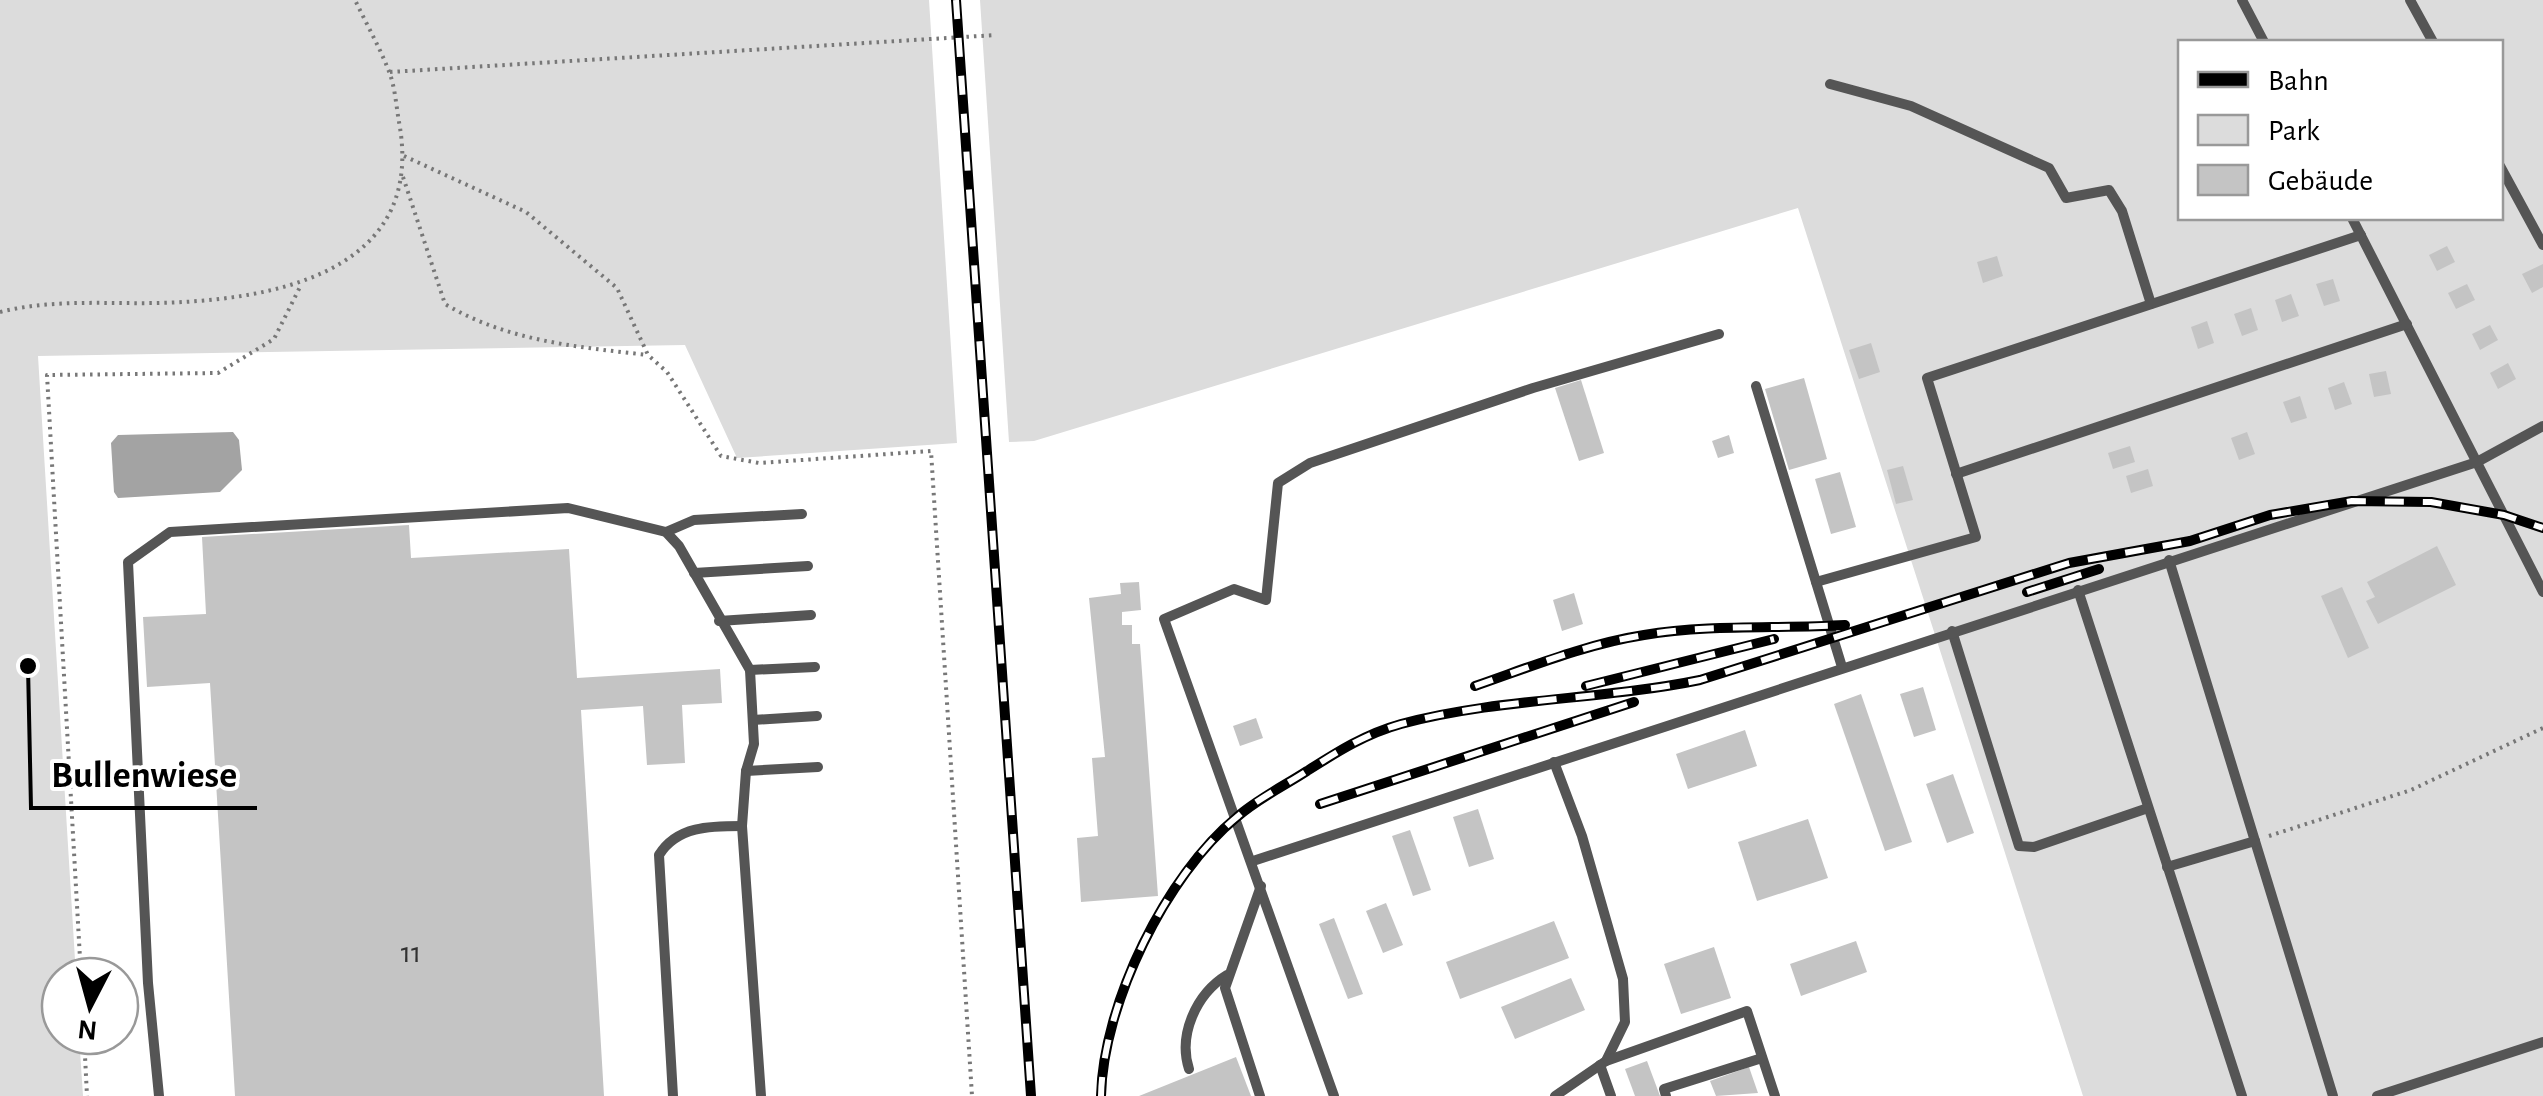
<svg xmlns="http://www.w3.org/2000/svg" width="2543" height="1096" viewBox="0 0 2543 1096" font-family="'Alegreya Sans',sans-serif">
	<style>
		.green { fill: #dcdcdc; fill-rule: evenodd }
		.water { fill: #a3a3a3 }
		.building { fill: #c4c4c4 }
		.lines { fill: none; stroke-linecap: round; stroke-linejoin: round }
		.path { stroke: #777; stroke-width: 4; stroke-dasharray: 2.5 5; stroke-linecap: butt }
		.service { stroke: #555; stroke-width: 10 }
		.rail-casing { stroke: #000; stroke-width: 10 }
		.rail { stroke: #fff; stroke-width: 6; stroke-dasharray: 19; stroke-linecap: butt }
		.labels { text-anchor: middle; stroke-width: 8; stroke-linejoin: round; paint-order: stroke }
		.number-label { font-size: 30px; fill: #313131 }
		.leader { fill: none; stroke: #000; stroke-width: 4 }
		.callout-dot { fill: #000; stroke: #fff; stroke-width: 4 }
		.callout-label { font-size: 38px; text-anchor: middle; font-weight: bold; fill: #000; stroke: #fff; stroke-width: 8; stroke-linejoin: round; paint-order: stroke }
	</style>
	<rect width="100%" height="100%" fill="#fff"/>
	<g class="green">
		<path d="M 0,0 L 929,0 L 957,443 L 737,458 L 685,345 L 38,356 L 76,976 L 60,976 L 60,1036 L 79,1036 L 83,1096 L 0,1096 Z"/>
		<path d="M 980,0 L 2543,0 L 2543,1096 L 2083,1096 L 1798,208 L 1034,441 L 1009,442 ZM 2180,42 L 2500,42 L 2500,218 L 2180,218 Z"/>
	</g>
	<path class="water" d="M 233,432 L 239,440 L 242,470 L 220,492 L 118,498 L 114,492 L 111,443 L 118,435 Z"/>
	<g class="building">
		<path d="M 2447,246 L 2455,262 L 2437,271 L 2429,255 Z"/>
		<path d="M 1997,256 L 2003,276 L 1983,283 L 1977,262 Z"/>
		<path d="M 2543,264 L 2543,287 L 2532,293 L 2522,274 Z"/>
		<path d="M 2333,279 L 2340,301 L 2324,306 L 2316,284 Z"/>
		<path d="M 2467,284 L 2475,300 L 2456,309 L 2448,293 Z"/>
		<path d="M 2291,294 L 2299,316 L 2282,322 L 2275,300 Z"/>
		<path d="M 2251,308 L 2258,330 L 2242,336 L 2234,314 Z"/>
		<path d="M 2207,321 L 2214,343 L 2198,349 L 2191,327 Z"/>
		<path d="M 2490,325 L 2498,340 L 2480,350 L 2472,334 Z"/>
		<path d="M 1871,343 L 1880,372 L 1859,379 L 1849,350 Z"/>
		<path d="M 2508,363 L 2516,379 L 2498,389 L 2490,373 Z"/>
		<path d="M 2386,371 L 2391,394 L 2374,397 L 2369,374 Z"/>
		<path d="M 1804,378 L 1827,459 L 1789,470 L 1765,389 Z"/>
		<path d="M 1581,380 L 1604,453 L 1579,461 L 1555,388 Z"/>
		<path d="M 2344,382 L 2352,404 L 2335,410 L 2328,388 Z"/>
		<path d="M 2300,396 L 2307,418 L 2291,423 L 2283,402 Z"/>
		<path d="M 2247,432 L 2255,454 L 2239,460 L 2231,438 Z"/>
		<path d="M 1729,435 L 1734,453 L 1718,458 L 1712,441 Z"/>
		<path d="M 2130,446 L 2135,462 L 2113,469 L 2108,453 Z"/>
		<path d="M 1903,466 L 1913,500 L 1896,504 L 1887,470 Z"/>
		<path d="M 2148,469 L 2153,486 L 2131,493 L 2126,476 Z"/>
		<path d="M 1840,472 L 1856,527 L 1831,534 L 1815,479 Z"/>
		<path d="M 409,525 L 411,558 L 569,549 L 577,678 L 720,669 L 722,703 L 682,705 L 685,763 L 647,765 L 643,706 L 581,710 L 604,1096 L 235,1096 L 210,683 L 147,687 L 143,617 L 206,614 L 202,537 Z"/>
		<path d="M 2437,546 L 2456,585 L 2378,624 L 2366,601 L 2375,597 L 2367,582 Z"/>
		<path d="M 1139,582 L 1141,610 L 1122,612 L 1122,625 L 1132,625 L 1132,644 L 1140,644 L 1158,896 L 1081,902 L 1077,838 L 1098,836 L 1092,758 L 1105,757 L 1089,598 L 1121,594 L 1120,583 Z"/>
		<path d="M 2342,587 L 2369,648 L 2348,658 L 2321,596 Z"/>
		<path d="M 1574,593 L 1583,624 L 1562,631 L 1553,600 Z"/>
		<path d="M 1923,687 L 1936,730 L 1914,737 L 1900,694 Z"/>
		<path d="M 1861,694 L 1912,842 L 1885,851 L 1834,704 Z"/>
		<path d="M 1256,718 L 1263,738 L 1240,746 L 1233,726 Z"/>
		<path d="M 1745,730 L 1757,766 L 1688,789 L 1676,754 Z"/>
		<path d="M 1953,774 L 1974,833 L 1947,843 L 1926,784 Z"/>
		<path d="M 1478,809 L 1494,859 L 1469,867 L 1453,817 Z"/>
		<path d="M 1808,819 L 1828,878 L 1757,901 L 1738,842 Z"/>
		<path d="M 1410,830 L 1431,890 L 1413,896 L 1392,836 Z"/>
		<path d="M 1386,903 L 1403,945 L 1383,953 L 1366,911 Z"/>
		<path d="M 1334,918 L 1363,994 L 1348,999 L 1319,924 Z"/>
		<path d="M 1554,921 L 1569,958 L 1460,999 L 1446,962 Z"/>
		<path d="M 1856,941 L 1867,972 L 1801,996 L 1790,964 Z"/>
		<path d="M 1714,947 L 1731,998 L 1681,1014 L 1664,964 Z"/>
		<path d="M 1571,978 L 1585,1010 L 1515,1039 L 1501,1007 Z"/>
		<path d="M 1236,1057 L 1251,1096 L 1139,1096 Z"/>
		<path d="M 1647,1061 L 1660,1096 L 1635,1096 L 1625,1069 Z"/>
		<path d="M 1749,1067 L 1758,1093 L 1716,1096 L 1710,1081 Z"/>
	</g>
	<g class="lines">
		<g class="path">
			<path d="M 390,72 L 996,35"/>
			<path d="M 404,156 L 526,212 L 617,288 L 648,355 L 667,372 L 721,456 L 759,463 L 931,451 L 972,1096"/>
			<path d="M 403,177 L 445,304 C 507,341 577,347 648,355"/>
			<path d="M 0,312 C 60,297 122,306 183,302 C 294,296 425,262 399,122 C 396,105 395,85 388,69 C 379,46 366,23 355,0"/>
			<path d="M 2269,836 L 2411,790 L 2543,728"/>
			<path d="M 81,976 L 47,375 L 218,373 L 274,339 L 301,285"/>
			<path d="M 84,1036 L 87,1096"/>
		</g>
		<g class="service">
			<path d="M 2242,0 L 2264,42"/>
			<path d="M 2410,0 L 2433,42"/>
			<path d="M 1830,84 L 1911,106 L 2049,168 L 2066,198 L 2109,190 L 2122,211 L 2151,304"/>
			<path d="M 2500,166 L 2543,245"/>
			<path d="M 2352,218 L 2543,592"/>
			<path d="M 1756,386 L 1842,667"/>
			<path d="M 1956,474 L 2407,324"/>
			<path d="M 666,532 L 694,520 L 802,514"/>
			<path d="M 2169,560 L 2333,1096"/>
			<path d="M 694,573 L 808,566"/>
			<path d="M 1816,582 L 1976,537 L 1927,378 L 2361,235"/>
			<path d="M 2078,590 L 2242,1096"/>
			<path d="M 719,621 L 811,615"/>
			<path d="M 1952,631 L 2019,846 L 2034,847 L 2148,808"/>
			<path d="M 750,670 L 815,667"/>
			<path d="M 753,720 L 817,716"/>
			<path d="M 1554,762 L 1582,836 L 1623,979 L 1625,1022 L 1606,1061 L 1555,1096"/>
			<path d="M 746,771 L 818,767"/>
			<path d="M 1253,861 L 2477,462 L 2543,426"/>
			<path d="M 2167,867 L 2255,841"/>
			<path d="M 1606,1061 L 1747,1011 L 1775,1096"/>
			<path d="M 1600,1065 L 1611,1096"/>
			<path d="M 1189,1069 C 1178,1035 1196,994 1227,975"/>
			<path d="M 159,1096 L 148,983 L 128,562 L 170,532 L 568,508 L 666,532 L 679,546 L 750,670 L 754,744 L 746,771 L 742,826 L 761,1096"/>
			<path d="M 673,1096 L 659,855 C 677,826 710,826 742,826"/>
			<path d="M 1260,1096 L 1225,988 L 1261,886"/>
			<path d="M 1334,1096 L 1164,619 L 1234,589 L 1266,600 L 1278,483 L 1310,463 L 1533,388 L 1719,334"/>
			<path d="M 1666,1096 L 1664,1089 L 1762,1058"/>
			<path d="M 2377,1096 L 2543,1042"/>
		</g>
		<defs>
			<g id="rail">
				<path d="M 956,0 L 1031,1096"/>
				<path d="M 2027,592 L 2099,569"/>
				<path d="M 1475,686 C 1530,667 1586,644 1644,635 C 1710,624 1778,629 1845,625"/>
				<path d="M 1586,686 L 1774,639"/>
				<path d="M 1320,804 L 1634,702"/>
				<path d="M 1101,1096 C 1103,1004 1166,875 1237,817 C 1257,799 1284,786 1307,771 C 1337,752 1365,734 1401,724 C 1498,698 1602,700 1700,680 L 2069,563 L 2190,541 L 2270,515 L 2352,501 L 2431,502 L 2504,515 L 2543,528"/>
			</g>
		</defs>
		<use href="#rail" class="rail-casing"/>
		<use href="#rail" class="rail"/>
	</g>
	<g class="labels">
		<g class="number-label">
			<text x="411" y="962">11</text>
		</g>
	</g>
	<path class="leader" d="M28 666L31 808H257"/>
	<circle class="callout-dot" cx="28" cy="666" r="10"/>
	<g class="callout-label">
		<text x="144" y="787">Bullenwiese</text>
	</g>
	<rect x="2178" y="40" width="325" height="180" fill="#ffffff" stroke="#999999" stroke-width="2.5"/>
	<rect x="2198" y="72" width="50" height="15" fill="#000000" stroke="#999999" stroke-width="2.5"/>
	<text x="2268" y="90" font-size="30" fill="#000000">Bahn</text>
	<rect x="2198" y="115" width="50" height="30" fill="#dcdcdc" stroke="#999999" stroke-width="2.5"/>
	<text x="2268" y="140" font-size="30" fill="#000000">Park</text>
	<rect x="2198" y="165" width="50" height="30" fill="#c4c4c4" stroke="#999999" stroke-width="2.5"/>
	<text x="2268" y="190" font-size="30" fill="#000000">Gebäude</text>
	<g transform="translate(90 1006) rotate(186)"><circle r="48" fill="#ffffff" stroke="#999999" stroke-width="2.5"/>
	<path d="M0-8L18 38L0 25L-18 38Z" fill="#000000"/>
	<text y="-15" font-size="28" font-weight="bold" text-anchor="middle" fill="#000000">N</text>
	</g>
</svg>
